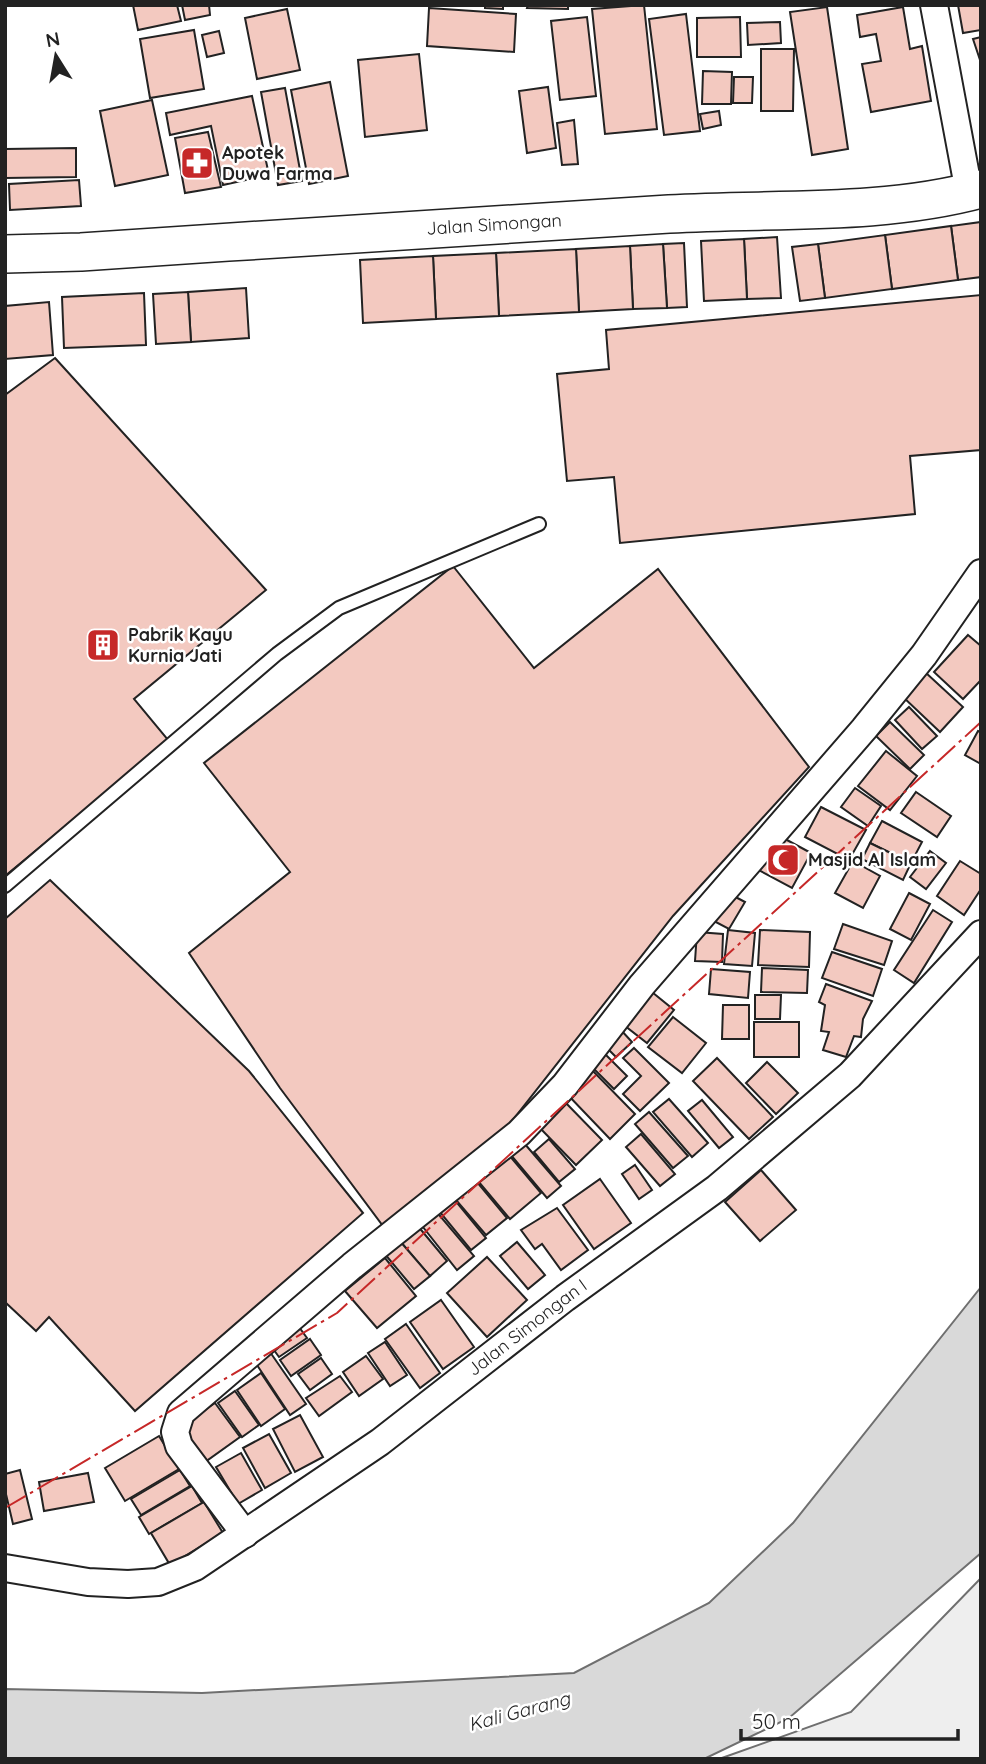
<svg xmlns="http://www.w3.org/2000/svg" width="986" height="1764" viewBox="0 0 986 1764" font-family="Quicksand,sans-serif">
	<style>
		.green { fill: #eee; stroke: #6f6f6f; stroke-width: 2 }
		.water { fill: #d9d9d9; stroke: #6f6f6f; stroke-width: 2 }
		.building { fill: #f3c9c0; stroke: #222; stroke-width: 2 }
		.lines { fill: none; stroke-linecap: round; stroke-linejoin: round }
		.lane-casing { stroke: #222; stroke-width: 16 }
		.street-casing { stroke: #222; stroke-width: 30 }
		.secondary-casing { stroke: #222; stroke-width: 40 }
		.lane { stroke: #fff; stroke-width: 12 }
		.street { stroke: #fff; stroke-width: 26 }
		.secondary { stroke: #fff; stroke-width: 37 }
		.power { stroke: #c62828; stroke-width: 2; stroke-dasharray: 24 5 3.5 5; stroke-linecap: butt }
		.labels { text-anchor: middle; stroke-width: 5; stroke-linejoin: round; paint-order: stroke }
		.poi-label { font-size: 18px; font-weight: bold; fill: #222; stroke: #fff; text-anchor: start }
		.street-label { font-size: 18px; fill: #222; stroke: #fff }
		.water-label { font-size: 19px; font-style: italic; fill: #222; stroke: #fff }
	</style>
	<rect width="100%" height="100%" fill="#fff"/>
	<path class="green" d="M 981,1578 L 981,1759 L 719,1759 L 851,1712 Z"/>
	<path class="water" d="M 981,1287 L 981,1553 L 789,1718 L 704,1759 L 5,1759 L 5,1689 L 202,1693 L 574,1673 L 709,1603 L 793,1523 Z"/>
	<g class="building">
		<path d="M 133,5 L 177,5 L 181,21 L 138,30 Z"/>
		<path d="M 182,5 L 209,5 L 210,15 L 185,20 Z"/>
		<path d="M 485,5 L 503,5 L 503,9 L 485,8 Z"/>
		<path d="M 528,5 L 568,5 L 568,9 L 527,8 Z"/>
		<path d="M 644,5 L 657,129 L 605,134 L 592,9 Z"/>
		<path d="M 958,5 L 981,5 L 981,30 L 963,33 Z"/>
		<path d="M 827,7 L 848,149 L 812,155 L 790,12 Z"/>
		<path d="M 903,7 L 910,49 L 922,46 L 931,101 L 871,112 L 862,64 L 881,61 L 876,34 L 860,37 L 857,15 Z"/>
		<path d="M 429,8 L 516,14 L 514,52 L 427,46 Z"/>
		<path d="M 287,9 L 300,70 L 257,79 L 245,18 Z"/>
		<path d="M 686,14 L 700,131 L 664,135 L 649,19 Z"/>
		<path d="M 587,17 L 596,96 L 560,100 L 551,21 Z"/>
		<path d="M 740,17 L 741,57 L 697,57 L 697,18 Z"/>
		<path d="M 780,22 L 781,43 L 748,45 L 747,23 Z"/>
		<path d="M 194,30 L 204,89 L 150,98 L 140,39 Z"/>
		<path d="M 219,31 L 224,53 L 207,57 L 202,35 Z"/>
		<path d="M 981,37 L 981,63 L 973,39 Z"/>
		<path d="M 761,49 L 794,49 L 793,111 L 761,111 Z"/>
		<path d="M 419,54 L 427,130 L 365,137 L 358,60 Z"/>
		<path d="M 703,71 L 732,72 L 731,104 L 702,104 Z"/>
		<path d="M 734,77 L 753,77 L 752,103 L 733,103 Z"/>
		<path d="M 330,82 L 348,176 L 309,184 L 291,90 Z"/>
		<path d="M 548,87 L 556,148 L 527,153 L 519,91 Z"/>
		<path d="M 285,88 L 302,181 L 278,185 L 261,92 Z"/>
		<path d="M 252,96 L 269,175 L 223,185 L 211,126 L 170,135 L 166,113 Z"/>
		<path d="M 152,100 L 168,175 L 115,186 L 100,111 Z"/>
		<path d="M 719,111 L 721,125 L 703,129 L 700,114 Z"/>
		<path d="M 574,120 L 578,164 L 562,165 L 557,123 Z"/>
		<path d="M 208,132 L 221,187 L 185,193 L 175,138 Z"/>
		<path d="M 76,148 L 76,177 L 5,178 L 5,149 Z"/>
		<path d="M 79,180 L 81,206 L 10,210 L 9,184 Z"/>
		<path d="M 981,222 L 981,277 L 958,280 L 951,226 Z"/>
		<path d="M 951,226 L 958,280 L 892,289 L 885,235 Z"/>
		<path d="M 885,235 L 892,289 L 825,298 L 818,244 Z"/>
		<path d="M 777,237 L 781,298 L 747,299 L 744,239 Z"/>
		<path d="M 744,239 L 747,299 L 704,301 L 701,241 Z"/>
		<path d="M 684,243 L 687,307 L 667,308 L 663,244 Z"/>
		<path d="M 663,244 L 667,308 L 633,309 L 630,246 Z"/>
		<path d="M 818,244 L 825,298 L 800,301 L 792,247 Z"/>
		<path d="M 630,246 L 633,309 L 579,312 L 576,249 Z"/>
		<path d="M 576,249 L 579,312 L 499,316 L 496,253 Z"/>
		<path d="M 496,253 L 499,316 L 436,319 L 433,256 Z"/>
		<path d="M 433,256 L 436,319 L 363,323 L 360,260 Z"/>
		<path d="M 246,288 L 249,338 L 191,342 L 188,292 Z"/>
		<path d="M 188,292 L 191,342 L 156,344 L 153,294 Z"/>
		<path d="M 144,293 L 146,345 L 64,348 L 62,297 Z"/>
		<path d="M 981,295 L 981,450 L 910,456 L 915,514 L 620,543 L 614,477 L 567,481 L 557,374 L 609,369 L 606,330 Z"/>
		<path d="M 49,302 L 53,355 L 5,359 L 5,306 Z"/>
		<path d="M 55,358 L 266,590 L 134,699 L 169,741 L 5,876 L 5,395 Z"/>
		<path d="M 453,566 L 534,668 L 658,569 L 809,767 L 673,916 L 505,1130 L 383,1226 L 280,1088 L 189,953 L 290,872 L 204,763 Z"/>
		<path d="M 968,635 L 981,646 L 981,680 L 963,699 L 934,672 Z"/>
		<path d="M 925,672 L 963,707 L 940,732 L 902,696 Z"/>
		<path d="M 909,707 L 937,736 L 922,749 L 895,720 Z"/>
		<path d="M 890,722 L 924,755 L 910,769 L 876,736 Z"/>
		<path d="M 978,731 L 981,732 L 981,764 L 965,755 Z"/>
		<path d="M 886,751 L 917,776 L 890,810 L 858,786 Z"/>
		<path d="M 855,788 L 881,806 L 868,826 L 841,807 Z"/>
		<path d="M 916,792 L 951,816 L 937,837 L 901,813 Z"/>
		<path d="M 821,807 L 866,830 L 849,860 L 805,837 Z"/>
		<path d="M 882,821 L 922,842 L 911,863 L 870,843 Z"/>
		<path d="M 774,833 L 811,853 L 792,888 L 755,868 Z"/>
		<path d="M 870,843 L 911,863 L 903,880 L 862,859 Z"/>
		<path d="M 930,851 L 946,863 L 926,889 L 910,877 Z"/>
		<path d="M 853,861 L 880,876 L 863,908 L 835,893 Z"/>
		<path d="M 960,861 L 981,874 L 981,889 L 964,915 L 937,896 Z"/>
		<path d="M 50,880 L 249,1071 L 363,1213 L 135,1411 L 49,1317 L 36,1331 L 5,1302 L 5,919 Z"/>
		<path d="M 728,893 L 745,902 L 729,929 L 712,920 Z"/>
		<path d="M 909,893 L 930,904 L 911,940 L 890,929 Z"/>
		<path d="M 933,910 L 952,922 L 914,983 L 894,970 Z"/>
		<path d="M 843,924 L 892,941 L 884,965 L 834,949 Z"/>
		<path d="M 728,930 L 755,933 L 752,966 L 724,964 Z"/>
		<path d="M 760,930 L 810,932 L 809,967 L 758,965 Z"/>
		<path d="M 697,932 L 723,934 L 722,962 L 695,961 Z"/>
		<path d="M 832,952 L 882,969 L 873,996 L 822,978 Z"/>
		<path d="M 762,968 L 808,970 L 807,993 L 761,992 Z"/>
		<path d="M 711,969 L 750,972 L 748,998 L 709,994 Z"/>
		<path d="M 826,984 L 872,1001 L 863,1019 L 861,1037 L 854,1036 L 846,1057 L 823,1050 L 829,1032 L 821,1031 L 825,1005 L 819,1002 Z"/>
		<path d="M 647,988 L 674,1010 L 647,1043 L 620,1022 Z"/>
		<path d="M 755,995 L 781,995 L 780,1019 L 755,1019 Z"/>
		<path d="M 723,1005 L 749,1005 L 749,1039 L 722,1039 Z"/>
		<path d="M 673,1017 L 706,1043 L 682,1073 L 648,1047 Z"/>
		<rect x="754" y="1022" width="45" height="35"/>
		<path d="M 620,1029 L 632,1042 L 616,1057 L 604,1045 Z"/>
		<path d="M 634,1048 L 669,1083 L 640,1111 L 623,1094 L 641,1076 L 623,1058 Z"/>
		<path d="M 604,1053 L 627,1076 L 614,1089 L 591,1066 Z"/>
		<path d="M 717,1058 L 773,1117 L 749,1139 L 693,1081 Z"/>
		<path d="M 767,1062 L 798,1093 L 776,1114 L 746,1083 Z"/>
		<path d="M 591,1069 L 635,1114 L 610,1139 L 566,1093 Z"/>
		<path d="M 669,1099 L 708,1143 L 692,1157 L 653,1112 Z"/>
		<path d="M 563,1100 L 602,1140 L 576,1165 L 537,1125 Z"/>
		<path d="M 702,1100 L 733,1137 L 719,1148 L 688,1111 Z"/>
		<path d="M 649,1112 L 688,1156 L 673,1168 L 635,1124 Z"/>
		<path d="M 641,1134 L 675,1174 L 660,1186 L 626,1147 Z"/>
		<path d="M 549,1139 L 575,1169 L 559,1182 L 534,1152 Z"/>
		<path d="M 524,1143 L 561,1186 L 547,1198 L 510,1154 Z"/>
		<path d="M 509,1155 L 541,1193 L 510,1219 L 478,1181 Z"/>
		<path d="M 635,1165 L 652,1190 L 639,1199 L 622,1174 Z"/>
		<path d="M 761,1170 L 796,1210 L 760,1241 L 725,1202 Z"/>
		<path d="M 600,1179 L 631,1223 L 594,1249 L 563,1205 Z"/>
		<path d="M 477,1182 L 507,1218 L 486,1235 L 456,1200 Z"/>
		<path d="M 454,1199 L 486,1238 L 471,1250 L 439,1211 Z"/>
		<path d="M 557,1208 L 588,1250 L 561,1270 L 542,1244 L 535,1249 L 521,1230 Z"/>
		<path d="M 435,1210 L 474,1256 L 457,1270 L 419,1222 Z"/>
		<path d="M 417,1225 L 447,1261 L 430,1276 L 399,1240 Z"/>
		<path d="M 399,1240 L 430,1276 L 414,1289 L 384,1253 Z"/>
		<path d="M 517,1242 L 545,1275 L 528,1289 L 500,1256 Z"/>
		<path d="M 487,1257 L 527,1300 L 487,1337 L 447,1293 Z"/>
		<path d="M 385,1258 L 416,1296 L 377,1328 L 345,1291 Z"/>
		<path d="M 441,1300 L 474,1347 L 443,1369 L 410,1322 Z"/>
		<path d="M 406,1324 L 440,1373 L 420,1388 L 385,1339 Z"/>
		<path d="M 299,1327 L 307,1338 L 279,1357 L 271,1346 Z"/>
		<path d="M 310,1339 L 321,1355 L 291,1376 L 280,1360 Z"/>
		<path d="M 385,1342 L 407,1375 L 390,1386 L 368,1353 Z"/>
		<path d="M 270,1352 L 306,1404 L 290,1415 L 255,1362 Z"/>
		<path d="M 366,1356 L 383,1379 L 359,1396 L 343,1372 Z"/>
		<path d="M 321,1358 L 332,1374 L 310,1390 L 298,1374 Z"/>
		<path d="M 261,1373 L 285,1409 L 261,1426 L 237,1390 Z"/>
		<path d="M 340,1376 L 352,1392 L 319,1416 L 306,1398 Z"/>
		<path d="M 235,1391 L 259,1425 L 242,1437 L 218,1403 Z"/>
		<path d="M 215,1403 L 240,1437 L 205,1462 L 180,1427 Z"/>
		<path d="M 300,1415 L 323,1457 L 295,1472 L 273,1429 Z"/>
		<path d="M 269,1434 L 291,1473 L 265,1488 L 243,1448 Z"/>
		<path d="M 159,1436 L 179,1469 L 125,1501 L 105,1468 Z"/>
		<path d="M 241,1453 L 262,1490 L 238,1504 L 216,1467 Z"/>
		<path d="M 20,1470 L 32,1519 L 13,1524 L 5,1490 L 5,1474 Z"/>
		<path d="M 180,1470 L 190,1486 L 141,1515 L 131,1499 Z"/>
		<path d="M 88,1473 L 94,1502 L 44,1511 L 39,1482 Z"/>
		<path d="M 192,1486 L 202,1503 L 149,1534 L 139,1517 Z"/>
		<path d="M 204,1502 L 223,1533 L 170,1565 L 151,1533 Z"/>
	</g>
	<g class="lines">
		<defs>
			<path id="lane" d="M 5,886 L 277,654 L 339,608 L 539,524"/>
			<g id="street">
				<path d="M 934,5 L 969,192"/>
				<path d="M 245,1534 L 179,1446 L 175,1432 L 181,1413 L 352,1266 L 519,1133 L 565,1085 L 642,985 L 864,729 L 924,655 L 981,573"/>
				<path id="s1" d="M 5,1568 L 88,1582 L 128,1584 L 158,1582 L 195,1567 L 380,1442 L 565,1298 L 717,1188 L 850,1075 L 981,934"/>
			</g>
			<g id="secondary">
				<path id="s2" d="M 5,254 L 81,252 C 277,239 473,225 669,214 C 772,208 881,216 981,189"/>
			</g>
		</defs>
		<use href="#lane" class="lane-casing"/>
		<use href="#street" class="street-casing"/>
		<use href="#secondary" class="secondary-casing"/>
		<use href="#lane" class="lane"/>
		<use href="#street" class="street"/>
		<use href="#secondary" class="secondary"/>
		<path class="power" d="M 5,1508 L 337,1313 L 981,722"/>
	</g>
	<defs>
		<symbol id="pharmacy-square" viewBox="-11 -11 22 22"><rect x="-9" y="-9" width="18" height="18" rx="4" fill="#c62828" stroke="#fff"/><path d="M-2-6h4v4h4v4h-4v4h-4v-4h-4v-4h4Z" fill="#fff"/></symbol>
		<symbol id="building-square" viewBox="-11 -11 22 22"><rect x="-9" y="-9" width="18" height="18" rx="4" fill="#c62828" stroke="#fff"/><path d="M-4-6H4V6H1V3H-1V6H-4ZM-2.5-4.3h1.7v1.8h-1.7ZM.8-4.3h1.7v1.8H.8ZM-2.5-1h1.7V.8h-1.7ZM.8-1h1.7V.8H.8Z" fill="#fff"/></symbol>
		<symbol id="mosque-square" viewBox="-11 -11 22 22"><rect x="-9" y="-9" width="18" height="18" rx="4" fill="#c62828" stroke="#fff"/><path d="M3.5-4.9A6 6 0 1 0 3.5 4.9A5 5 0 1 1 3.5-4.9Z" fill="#fff"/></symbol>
	</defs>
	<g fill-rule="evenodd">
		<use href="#pharmacy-square" x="178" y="144" width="38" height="38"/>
		<use href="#building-square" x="84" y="626" width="38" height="38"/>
		<use href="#mosque-square" x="764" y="841" width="38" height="38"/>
	</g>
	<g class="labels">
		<g class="poi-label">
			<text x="222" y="159">Apotek<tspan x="222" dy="21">Duwa Farma</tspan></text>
			<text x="128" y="641">Pabrik Kayu<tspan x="128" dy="21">Kurnia Jati</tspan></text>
			<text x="808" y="866">Masjid Al Islam</text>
		</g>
		<g class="street-label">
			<text dy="6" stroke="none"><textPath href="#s2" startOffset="490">Jalan Simongan</textPath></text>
			<text dy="6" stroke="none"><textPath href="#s1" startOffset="604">Jalan Simongan I</textPath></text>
		</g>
		<g class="water-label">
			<text transform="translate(519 1711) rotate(-15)" y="7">Kali Garang</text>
		</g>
	</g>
	<rect width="986" height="1764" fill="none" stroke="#222222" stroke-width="14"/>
	<g transform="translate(56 56) rotate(349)" stroke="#ffffff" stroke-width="5" paint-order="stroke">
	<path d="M0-5L12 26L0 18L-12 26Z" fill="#222222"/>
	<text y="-10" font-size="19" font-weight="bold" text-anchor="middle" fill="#222222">N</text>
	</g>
	<path d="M741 1729v10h217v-10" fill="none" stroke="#222222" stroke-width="3.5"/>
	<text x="752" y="1729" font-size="21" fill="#222222" stroke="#ffffff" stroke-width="5" paint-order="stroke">50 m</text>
</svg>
